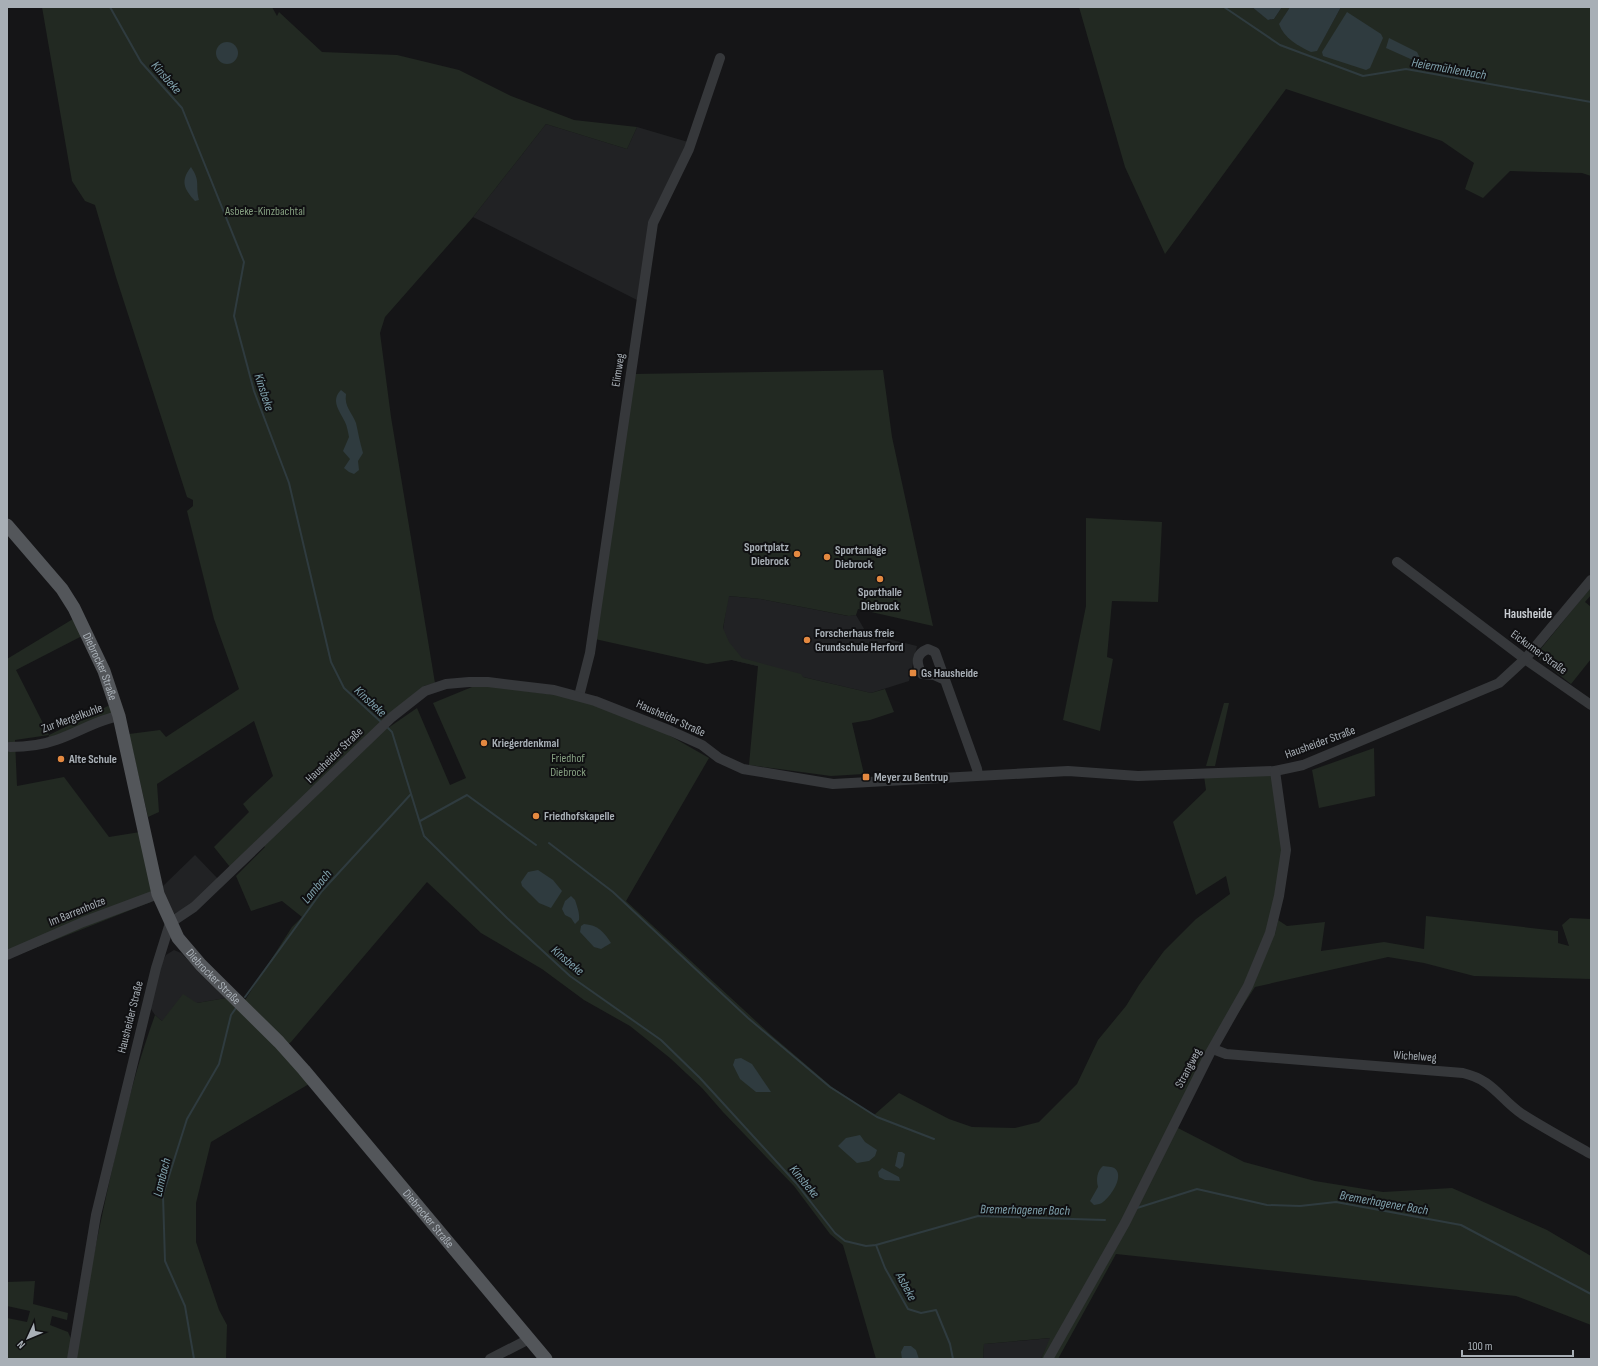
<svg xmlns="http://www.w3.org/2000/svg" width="1598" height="1366" viewBox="0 0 1598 1366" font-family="'Sofia Sans Condensed',sans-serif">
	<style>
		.built { fill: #212224 }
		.green { fill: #222922 }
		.water { fill: #2f3b3f }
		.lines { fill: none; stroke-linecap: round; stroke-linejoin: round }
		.stream { stroke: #2f3b3f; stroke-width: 2 }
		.minor { stroke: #36383b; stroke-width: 10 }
		.major { stroke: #53565a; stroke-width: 13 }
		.poi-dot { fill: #e48940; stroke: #101012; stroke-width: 1.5 }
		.labels { text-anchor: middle; stroke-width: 4; stroke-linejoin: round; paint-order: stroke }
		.park-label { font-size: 12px; fill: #859f80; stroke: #101012 }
		.street-label { font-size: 12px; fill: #a8afb6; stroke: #101012 }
		.poi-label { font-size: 12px; font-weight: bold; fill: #a8afb6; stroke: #101012; text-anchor: start }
		.water-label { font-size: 13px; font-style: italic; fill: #81a3ae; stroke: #101012 }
		.neighbourhood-label { font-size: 13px; font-weight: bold; fill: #c9cdd2; stroke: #101012 }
	</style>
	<rect width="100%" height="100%" fill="#151517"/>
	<g class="built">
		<path d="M 546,124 L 627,149 L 637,127 L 688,142 L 653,216 L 639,301 L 473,217 Z"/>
		<path d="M 728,596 L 761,599 L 848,616 L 856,615 L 867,634 L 917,646 L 909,681 L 871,693 L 719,657 Z"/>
		<path d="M 195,855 L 219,880 L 195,903 L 172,915 L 162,887 Z"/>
		<path d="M 174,950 L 181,953 L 226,998 L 197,1003 L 162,1021 L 155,1015 L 149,1006 L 161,965 L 166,955 Z"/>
		<path d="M 1051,1338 L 1041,1359 L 983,1359 L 984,1344 Z"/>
	</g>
	<g class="green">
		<path d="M 42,7 L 272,7 L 277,16 L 279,12 L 322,52 L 397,55 L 459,70 L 511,96 L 574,120 L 637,127 L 627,149 L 546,124 L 473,217 L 385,317 L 380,333 L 391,417 L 435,683 L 424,686 L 382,722 L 388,728 L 417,708 L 450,785 L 466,778 L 433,703 L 472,687 L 491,686 L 584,699 L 667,734 L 709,758 L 626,901 L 770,1034 L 832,1087 L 874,1115 L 899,1093 L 949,1119 L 972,1127 L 1015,1128 L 1039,1122 L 1077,1084 L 1098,1040 L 1126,1006 L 1139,985 L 1164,951 L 1196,919 L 1230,894 L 1226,876 L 1196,895 L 1173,822 L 1206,790 L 1204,776 L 1272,773 L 1283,853 L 1275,934 L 1278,920 L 1287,926 L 1325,922 L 1321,951 L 1384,942 L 1424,949 L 1426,916 L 1558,931 L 1558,943 L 1569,946 L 1562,925 L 1570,918 L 1591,919 L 1591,979 L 1474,976 L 1424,963 L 1388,957 L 1255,987 L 1214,1050 L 1176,1127 L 1244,1162 L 1315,1181 L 1383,1192 L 1452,1188 L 1547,1230 L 1591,1256 L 1591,1325 L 1516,1296 L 1116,1254 L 1058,1359 L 1041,1359 L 1050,1338 L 984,1344 L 983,1359 L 876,1359 L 843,1245 L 830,1234 L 794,1186 L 723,1112 L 702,1088 L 670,1058 L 630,1026 L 584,1000 L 542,969 L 481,933 L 427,882 L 291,1042 L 280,1050 L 309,1084 L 211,1142 L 196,1203 L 196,1242 L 219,1310 L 227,1325 L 226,1359 L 7,1359 L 7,1318 L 27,1322 L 30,1311 L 7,1306 L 7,1282 L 35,1281 L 33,1304 L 68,1313 L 67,1320 L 52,1316 L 50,1325 L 68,1332 L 71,1339 C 79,1311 88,1282 94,1254 C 111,1174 127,1092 155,1015 L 162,1021 L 183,994 L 197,1003 L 226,998 L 240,1008 L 292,927 L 302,917 L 282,901 L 251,911 L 236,876 L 265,847 L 263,845 L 230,867 L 214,847 L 249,812 L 243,804 L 273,776 L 254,721 L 157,784 L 159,812 L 148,817 L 129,734 L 160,730 L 166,737 L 239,689 L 214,619 L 187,511 L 193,506 L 193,500 L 187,497 L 116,277 L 95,205 L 85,201 L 72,181 Z"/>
		<path d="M 1079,7 L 1252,7 L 1269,20 L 1274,19 L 1282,7 L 1290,7 L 1280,23 L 1317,50 L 1341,7 L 1591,7 L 1591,176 L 1582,173 L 1510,171 L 1483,198 L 1465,189 L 1474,163 L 1442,141 L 1286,89 L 1165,254 L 1125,167 Z"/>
		<path d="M 883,370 L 892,437 L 933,626 L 858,609 L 856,615 L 849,616 L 761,599 L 729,596 L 723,628 L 729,642 L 742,658 L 801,674 L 803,677 L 871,693 L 885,689 L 894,712 L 870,720 L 852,723 L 864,774 L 831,776 L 749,765 L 758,666 L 732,660 L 707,664 L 595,639 L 633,374 Z"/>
		<path d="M 1086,518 L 1162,522 L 1158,602 L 1112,601 L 1107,657 L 1113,659 L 1100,731 L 1063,720 L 1086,606 Z"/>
		<path d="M 1591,587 L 1591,595 L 1585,602 L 1591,607 L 1591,659 L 1571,684 L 1535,656 Z"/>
		<path d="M 73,619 L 82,636 L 16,670 L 49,735 L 110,705 L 113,714 L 48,738 L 49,735 L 15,740 L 17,786 L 64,777 L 109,837 L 140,832 L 151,883 L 151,902 L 7,959 L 7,659 Z"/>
		<path d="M 1224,703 L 1229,703 L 1215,766 L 1206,766 Z"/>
		<path d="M 1374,748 L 1375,796 L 1319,808 L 1312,770 Z"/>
	</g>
	<g class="water">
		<path d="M 1252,7 L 1282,7 L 1274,19 L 1268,20 Z"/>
		<path d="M 1290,7 L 1341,7 L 1317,51 L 1311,52 C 1298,46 1284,38 1279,24 Z"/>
		<path d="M 1347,12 L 1381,34 L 1383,38 L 1370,68 L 1366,70 L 1323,56 L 1322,52 Z"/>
		<path d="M 1389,38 L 1417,52 L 1420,58 L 1415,61 L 1386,48 Z"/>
		<circle cx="227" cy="53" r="11"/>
		<path d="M 191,167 C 201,182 195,184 199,200 L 195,201 C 184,189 180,181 191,167 Z"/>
		<path d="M 341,390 L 346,394 C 344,407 352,412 356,423 C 358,432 360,443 363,453 L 358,461 L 359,470 L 354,474 L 349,472 L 344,468 L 350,459 L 343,451 L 349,437 C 348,432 347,426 345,422 C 340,411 330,401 341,390 Z"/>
		<path d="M 538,870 L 553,880 L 562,891 L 551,908 L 539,903 L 522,886 L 521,882 L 528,872 Z"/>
		<path d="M 571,896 L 575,900 C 577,906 580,914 579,920 L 575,924 L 571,918 L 565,915 L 562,909 L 565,901 Z"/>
		<path d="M 584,924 C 598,925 604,932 611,943 L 601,949 L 594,947 L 580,932 L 581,926 Z"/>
		<path d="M 741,1058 L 752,1064 L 771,1092 L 756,1092 L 740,1079 L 733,1065 L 735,1059 Z"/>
		<path d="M 860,1135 L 865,1142 L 877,1150 L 875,1156 L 869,1161 L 857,1163 L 838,1146 L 846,1138 Z"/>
		<path d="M 898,1152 L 902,1152 L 905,1154 L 903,1166 L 900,1169 L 895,1166 Z"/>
		<path d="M 1103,1166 C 1108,1167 1115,1166 1117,1171 C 1122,1180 1110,1197 1103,1202 C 1101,1204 1098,1204 1094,1205 L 1090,1201 L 1098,1187 C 1096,1179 1097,1171 1103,1166 Z"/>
		<path d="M 882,1168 L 899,1177 L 900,1181 L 885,1180 L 879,1177 L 878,1172 Z"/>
		<path d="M 904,1346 L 911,1346 L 916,1350 L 919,1359 L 902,1359 L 901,1352 Z"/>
	</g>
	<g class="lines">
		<g class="stream">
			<path d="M 110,7 L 141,62 L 182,108 L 244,262 L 234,316 L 254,391 L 289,483 L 331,662 L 344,688 L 381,722"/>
			<path d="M 1224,7 L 1280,45 L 1363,76 L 1406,69 L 1591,102"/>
			<path d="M 386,726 L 392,732 L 424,836 L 507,918 L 570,976 L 661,1040 L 700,1078 L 796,1183 L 835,1233 L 845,1241 L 866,1246 L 876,1245 L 978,1216 L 1105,1220"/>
			<path d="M 420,821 L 467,795 L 536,845"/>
			<path d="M 549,843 L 613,892 L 748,1018 L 830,1087 L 877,1117 L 934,1139"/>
			<path d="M 245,997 L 322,891 L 411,794"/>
			<path d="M 1137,1208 L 1197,1189 L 1267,1205 L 1300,1206 L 1336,1202 L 1461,1225 L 1591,1294"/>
			<path d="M 876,1245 L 885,1268 L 908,1309 L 921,1313 L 936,1310 L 950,1344 L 953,1359"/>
			<path d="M 194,1359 L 185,1306 L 165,1261 L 163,1195 L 187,1119 L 219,1064 L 231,1015 L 236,1008"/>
		</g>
		<g class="minor">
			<path d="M 1397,562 L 1525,659 L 1591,705"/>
			<path d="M 945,680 L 934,675 L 922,674 C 916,663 915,654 928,649 L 935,652 L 977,769 L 978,775"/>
			<path d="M 579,696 L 590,653 L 653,223 L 689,149 L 720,58"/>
			<path d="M 10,747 C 25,747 42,745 56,740 C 77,733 97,720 119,716"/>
			<path d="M 7,955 L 83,922 L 158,894"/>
			<path d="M 1213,1049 L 1226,1054 L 1463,1073 C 1493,1080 1499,1098 1522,1114 C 1544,1128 1568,1141 1591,1154"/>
			<path d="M 72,1359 L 96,1215 L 156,968 L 170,923 L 194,907 L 392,717 L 425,691 L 446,684 L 469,682 L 488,682 L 554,690 L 595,701 L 671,731 L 702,745 L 719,758 L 743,769 L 833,784 L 1068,771 L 1138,776 L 1275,771 L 1303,765 L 1499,683 L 1525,659 L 1591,580"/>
			<path d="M 490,1359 L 529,1339"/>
			<path d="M 1048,1359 L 1125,1223 L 1210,1053 L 1248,986 L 1270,933 L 1279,896 L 1286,850 L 1275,771"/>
		</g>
		<path class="major" id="s1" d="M 7,525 L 62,589 L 74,608 L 104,671 L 119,716 L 158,894 L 178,938 L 201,965 L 279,1042 L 304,1070 L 546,1359"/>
	</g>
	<g class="poi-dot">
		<circle cx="797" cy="554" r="4"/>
		<circle cx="827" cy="557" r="4"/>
		<circle cx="880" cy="579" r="4"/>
		<circle cx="807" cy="640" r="4"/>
		<rect x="909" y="669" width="8" height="8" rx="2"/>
		<circle cx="484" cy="743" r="4"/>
		<circle cx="61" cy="759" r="4"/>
		<rect x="862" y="773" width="8" height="8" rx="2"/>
		<circle cx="536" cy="816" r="4"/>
	</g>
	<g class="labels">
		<g class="park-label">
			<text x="265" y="215">Asbeke-Kinzbachtal</text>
			<text x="568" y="762">Friedhof<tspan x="568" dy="14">Diebrock</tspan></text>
		</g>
		<g class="street-label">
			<text transform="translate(618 370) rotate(-81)" y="4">Elimweg</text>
			<text transform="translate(1539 652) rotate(36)" y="4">Eickumer Straße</text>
			<text dy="4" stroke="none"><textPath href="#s1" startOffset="171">Diebrocker Straße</textPath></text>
			<text transform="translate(72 718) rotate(-20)" y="4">Zur Mergelkuhle</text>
			<text transform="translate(671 718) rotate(24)" y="4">Hausheider Straße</text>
			<text transform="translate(1320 742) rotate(-20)" y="4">Hausheider Straße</text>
			<text transform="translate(334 755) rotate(-44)" y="4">Hausheider Straße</text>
			<text transform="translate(77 911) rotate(-22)" y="4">Im Barrenholze</text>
			<text dy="4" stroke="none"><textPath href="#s1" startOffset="507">Diebrocker Straße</textPath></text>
			<text transform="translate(130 1017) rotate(-76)" y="4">Hausheider Straße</text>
			<text transform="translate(1415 1056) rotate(4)" y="4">Wichelweg</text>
			<text transform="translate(1188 1068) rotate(-62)" y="4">Strangweg</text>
			<text dy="4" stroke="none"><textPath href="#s1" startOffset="831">Diebrocker Straße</textPath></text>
		</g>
		<g class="poi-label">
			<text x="789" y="551" text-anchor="end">Sportplatz<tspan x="789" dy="14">Diebrock</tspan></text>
			<text x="835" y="554">Sportanlage<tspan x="835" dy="14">Diebrock</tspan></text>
			<text x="880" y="596" text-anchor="middle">Sporthalle<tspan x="880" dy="14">Diebrock</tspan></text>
			<text x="815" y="637">Forscherhaus freie<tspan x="815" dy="14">Grundschule Herford</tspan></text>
			<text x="921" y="677">Gs Hausheide</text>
			<text x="492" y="747">Kriegerdenkmal</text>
			<text x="69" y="763">Alte Schule</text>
			<text x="874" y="781">Meyer zu Bentrup</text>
			<text x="544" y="820">Friedhofskapelle</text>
		</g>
		<g class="water-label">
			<text transform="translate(1449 68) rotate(10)" y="5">Heiermühlenbach</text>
			<text transform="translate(167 77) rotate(49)" y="5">Kinsbeke</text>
			<text transform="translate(265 392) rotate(72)" y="5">Kinsbeke</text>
			<text transform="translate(371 701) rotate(43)" y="5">Kinsbeke</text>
			<text transform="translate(316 886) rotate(-51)" y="5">Lambach</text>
			<text transform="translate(568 960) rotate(40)" y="5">Kinsbeke</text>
			<text transform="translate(161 1177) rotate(-76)" y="5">Lambach</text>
			<text transform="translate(805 1181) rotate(50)" y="5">Kinsbeke</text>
			<text transform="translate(1384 1202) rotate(10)" y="5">Bremerhagener Bach</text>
			<text transform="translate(1025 1209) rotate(1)" y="5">Bremerhagener Bach</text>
			<text transform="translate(907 1286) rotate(62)" y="5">Asbeke</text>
		</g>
		<g class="neighbourhood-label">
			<text x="1528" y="618">Hausheide</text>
		</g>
	</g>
	<rect width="1598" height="1366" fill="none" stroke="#a8afb6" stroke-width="16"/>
	<g transform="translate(28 1338) rotate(226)" stroke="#101012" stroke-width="3" paint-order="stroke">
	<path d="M0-3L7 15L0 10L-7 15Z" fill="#a8afb6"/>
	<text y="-6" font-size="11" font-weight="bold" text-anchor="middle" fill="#a8afb6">N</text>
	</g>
	<path d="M1462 1350v6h111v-6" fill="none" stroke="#a8afb6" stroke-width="2"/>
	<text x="1468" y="1350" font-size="12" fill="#a8afb6" stroke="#101012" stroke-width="3" paint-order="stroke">100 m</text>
</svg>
